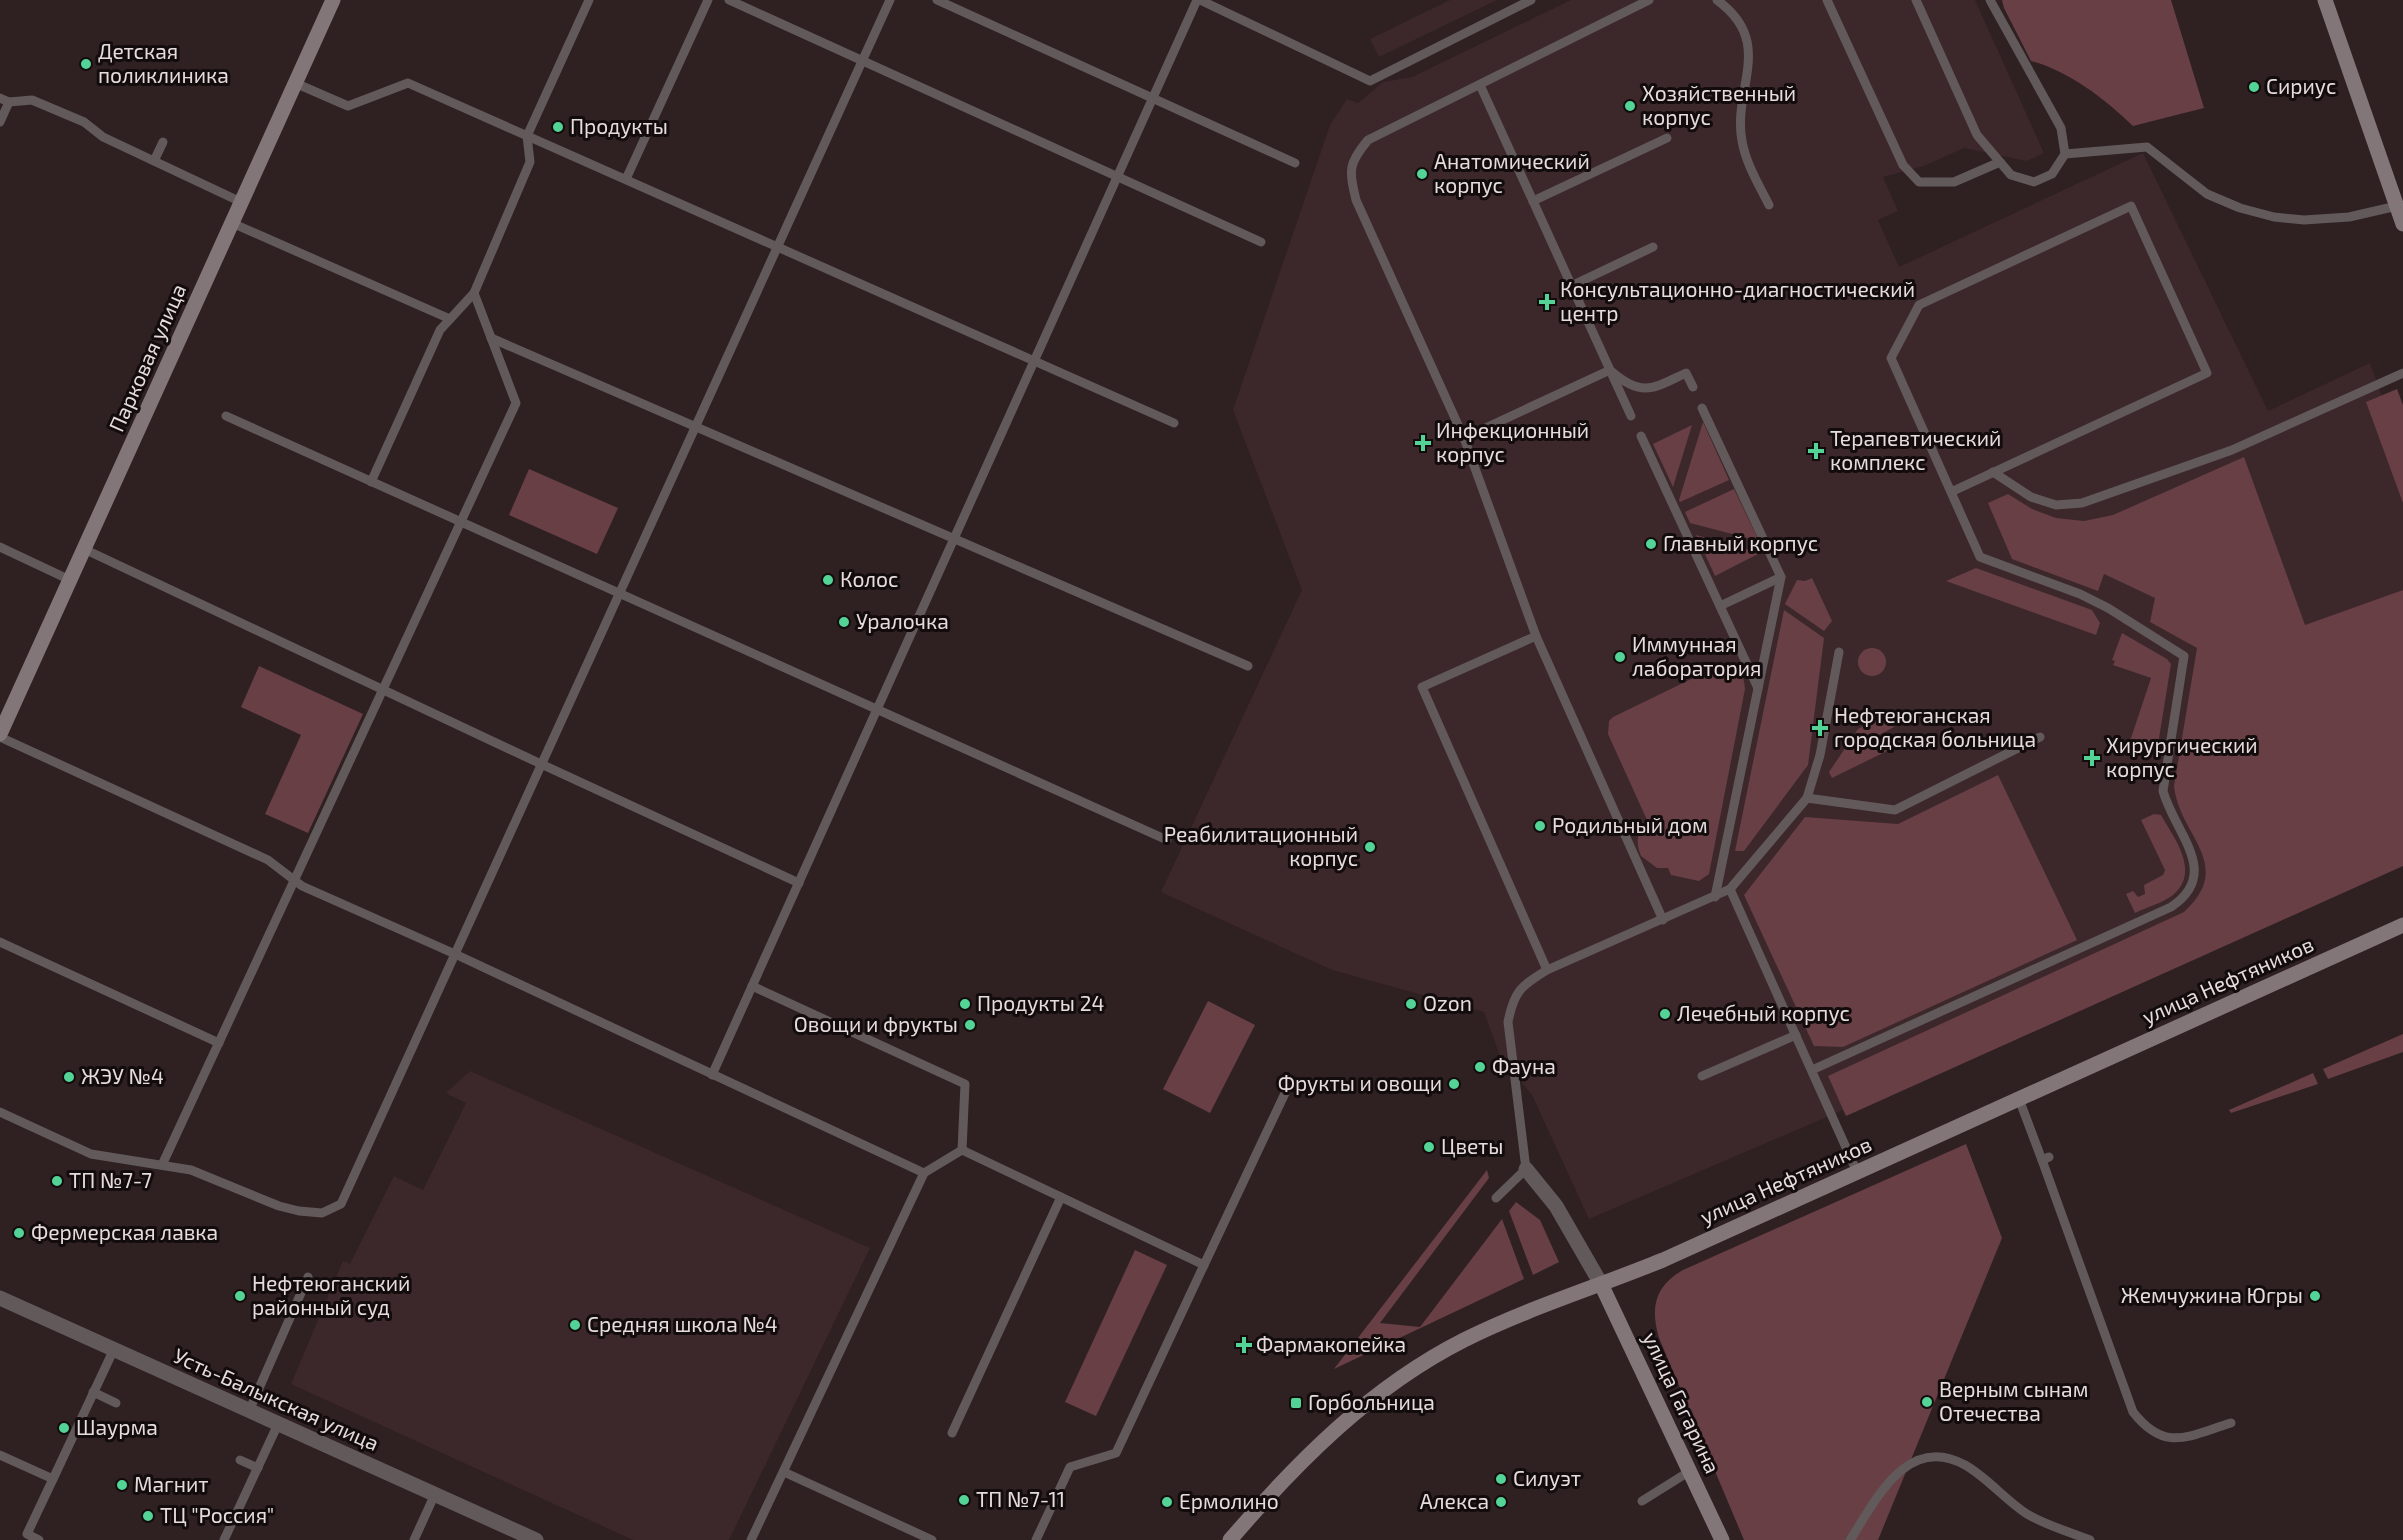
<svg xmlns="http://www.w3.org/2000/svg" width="2403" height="1540" viewBox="0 0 2403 1540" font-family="'Exo 2',sans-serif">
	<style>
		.built { fill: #3c272b }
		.green { fill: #673f45 }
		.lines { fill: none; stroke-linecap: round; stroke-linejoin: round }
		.lane { stroke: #61595a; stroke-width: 9 }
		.street { stroke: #61595a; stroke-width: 15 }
		.secondary { stroke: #837678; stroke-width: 15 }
		.poi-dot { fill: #54d396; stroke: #130c0d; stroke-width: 2 }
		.labels { text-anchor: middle; stroke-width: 6; stroke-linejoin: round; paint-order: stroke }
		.poi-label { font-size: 21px; fill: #e6dcdd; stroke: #130c0d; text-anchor: start }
		.street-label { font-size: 21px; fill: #e6dcdd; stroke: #130c0d }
	</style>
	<rect width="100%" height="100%" fill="#2f2022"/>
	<g class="built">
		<path d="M 1450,0 L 1497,0 L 1379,57 L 1370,39 Z"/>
		<path d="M 1571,0 L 1975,0 L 2044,153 L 2027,161 L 1964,148 L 1924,166 L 1883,177 L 1898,211 L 1878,220 L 1899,267 L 2143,153 L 2268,411 L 2370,363 L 2403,456 L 2403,866 L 1846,1116 L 1843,1110 L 1589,1219 L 1532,1095 L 1500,1056 L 1484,1012 L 1332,970 L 1161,892 L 1302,590 L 1233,410 L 1330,125 L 1347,99 L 1358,103 L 1383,82 L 1412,77 Z"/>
		<path d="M 470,1071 L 870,1248 L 729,1540 L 633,1540 L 291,1384 L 343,1261 L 350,1264 L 394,1176 L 423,1190 L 466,1103 L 446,1093 Z"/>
	</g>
	<g class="green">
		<path d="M 2002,0 L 2171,0 L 2204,108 L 2133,126 C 2105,99 2069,71 2031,61 L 2004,8 Z"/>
		<path d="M 2397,389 L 2403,405 L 2403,503 L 2366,402 Z"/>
		<path d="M 1703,422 L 1729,480 L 1680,502 L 1679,500 Z"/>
		<path d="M 1692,425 L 1673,487 L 1653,444 Z"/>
		<path d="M 2244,457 L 2305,625 L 2403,590 L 2403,866 L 1846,1116 L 1828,1076 L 2184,912 C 2236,864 2179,836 2174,786 L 2197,648 L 2150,622 L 2155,598 L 2104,574 L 2098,591 L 2012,559 L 1988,503 L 2008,494 L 2032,509 L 2056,518 L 2084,521 L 2113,515 Z"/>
		<path d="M 529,469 L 618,508 L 597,554 L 509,515 Z"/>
		<path d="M 1734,489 L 1759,541 L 1690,523 L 1685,512 Z"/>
		<path d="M 1696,535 L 1760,553 L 1715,576 Z"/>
		<path d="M 1976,568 L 2092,610 L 2100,623 L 2096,635 L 1946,581 Z"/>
		<path d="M 1812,578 L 1832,621 L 1824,631 L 1785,604 L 1797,580 L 1805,581 Z"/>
		<path d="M 1784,610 L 1824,638 L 1808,765 L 1744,851 L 1735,851 Z"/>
		<path d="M 2122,633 L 2167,659 L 2171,664 L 2156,757 L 2143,745 L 2130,741 L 2151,678 L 2113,665 L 2115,661 L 2112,660 Z"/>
		<circle cx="1872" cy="662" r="14"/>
		<path d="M 1720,665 C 1738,663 1744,673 1745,689 L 1709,874 L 1699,881 L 1671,875 L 1668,868 L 1657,868 L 1641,856 C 1635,842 1637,832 1647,820 L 1608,734 L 1609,721 L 1613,717 Z"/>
		<path d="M 259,666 L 363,714 L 308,833 L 265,814 L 301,735 L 241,707 Z"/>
		<path d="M 1888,714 L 1894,727 L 1879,735 L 1887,751 L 1832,778 L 1829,772 L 1858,729 Z"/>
		<path d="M 1998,775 L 2077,940 L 1843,1047 L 1814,1046 L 1744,895 L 1805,817 L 1898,824 Z"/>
		<path d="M 2154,814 L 2161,815 C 2174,838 2201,872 2173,895 C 2163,903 2147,907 2135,913 L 2126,894 L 2133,891 L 2138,897 L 2145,894 L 2144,885 L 2163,875 L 2165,870 L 2141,820 Z"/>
		<path d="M 1208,1001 L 1255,1025 L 1210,1113 L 1163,1089 Z"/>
		<path d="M 2403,1034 L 2403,1052 L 2328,1079 L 2323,1069 Z"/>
		<path d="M 2313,1073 L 2318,1084 L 2231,1113 L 2229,1110 Z"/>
		<path d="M 1966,1144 L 2002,1238 L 1878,1540 L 1744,1540 L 1659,1338 C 1650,1307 1655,1286 1683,1270 Z"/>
		<path d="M 1487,1170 L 1489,1178 L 1380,1323 L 1420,1327 L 1502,1219 L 1524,1279 L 1334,1369 Z"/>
		<path d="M 1516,1202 L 1540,1220 L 1559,1262 L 1533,1275 L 1509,1211 Z"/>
		<path d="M 1135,1250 L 1167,1265 L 1096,1416 L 1065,1402 Z"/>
	</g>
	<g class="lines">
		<g class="lane">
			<path d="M 729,0 L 1261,242"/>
			<path d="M 937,0 L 1295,163"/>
			<path d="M 1200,0 L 1370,81 L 1531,0"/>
			<path d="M 1717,0 C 1776,43 1732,88 1742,141 C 1746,164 1759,185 1769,205"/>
			<path d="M 1827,0 L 1903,165 L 1919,182 L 1954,182 L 2000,162"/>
			<path d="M 1916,0 L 1977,135 L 2011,175 L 2034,182 L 2052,174 L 2065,154 L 2061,128 L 1990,0"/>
			<path d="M 295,83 L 348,106 L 408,83 L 1174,423"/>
			<path d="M 1480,85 L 1631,416"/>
			<path d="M 0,98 L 9,102 L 32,100 L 84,122 L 103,137 L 241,202"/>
			<path d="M 0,122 L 9,102"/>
			<path d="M 2065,154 L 2147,147 L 2207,194 L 2240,208 L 2274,217 L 2304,220 L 2349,217 L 2397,206"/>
			<path d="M 154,161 L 163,142"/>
			<path d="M 626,179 L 708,0"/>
			<path d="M 1533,201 L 1667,138"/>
			<path d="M 232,223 L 450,319"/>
			<path d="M 1571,286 L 1653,247"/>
			<path d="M 491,338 L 1248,666"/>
			<path d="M 1612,372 C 1643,398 1654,388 1686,373 L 1693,387"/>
			<path d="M 1702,408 L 1781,577 L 1715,897"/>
			<path d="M 226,416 L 1167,840"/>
			<path d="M 1641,436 L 1758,688"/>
			<path d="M 1464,438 L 1610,370"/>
			<path d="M 1993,472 L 2031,497 L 2056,505 L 2082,503 L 2232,450 L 2403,373"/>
			<path d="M 371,482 L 440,330 L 474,293"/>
			<path d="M 0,547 L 70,580"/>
			<path d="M 84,549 L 541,764 L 799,883"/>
			<path d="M 1720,606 L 1781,577"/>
			<path d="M 1536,636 L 1464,438 L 1356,200 C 1349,170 1348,164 1368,140 L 1649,0"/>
			<path d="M 0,737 L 268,860 L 302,886 L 455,954 L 924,1173"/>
			<path d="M 1807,798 L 1820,755 L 1839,652"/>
			<path d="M 1730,889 L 1807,798 L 1895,810 L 2040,737"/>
			<path d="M 0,942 L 219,1043"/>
			<path d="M 1547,970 L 1422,687 L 1536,636 L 1663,920"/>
			<path d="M 752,986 L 965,1084 L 962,1150"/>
			<path d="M 1812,1070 L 2171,907 C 2222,873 2175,834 2163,791 L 2184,656 L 2108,608 L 2080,594 L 1980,557 L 1891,358 L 1919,305 L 2131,206 L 2207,373 L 1951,492"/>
			<path d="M 712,1075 L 1197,0"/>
			<path d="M 1702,1076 L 1796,1035"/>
			<path d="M 2019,1099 L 2042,1160 L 2049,1157"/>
			<path d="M 0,1112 L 91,1154 L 191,1170 L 279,1206 L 299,1211 L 322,1213 L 341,1204 L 890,0"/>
			<path d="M 2042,1160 L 2133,1412 C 2165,1453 2188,1436 2231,1423"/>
			<path d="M 162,1165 L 516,403 L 474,293 L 530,162 L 527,136 L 589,0"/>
			<path d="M 1496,1198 L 1526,1169 L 1508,1022 C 1514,991 1521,986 1547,970 L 1730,889 L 1857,1172"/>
			<path d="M 1204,1265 L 1287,1089"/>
			<path d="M 93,1392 L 116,1403"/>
			<path d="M 249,1411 L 308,1277"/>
			<path d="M 952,1433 L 1061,1197"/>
			<path d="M 0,1455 L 53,1479 L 114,1349"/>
			<path d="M 240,1460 L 258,1468"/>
			<path d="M 784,1472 L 932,1540"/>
			<path d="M 1642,1501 L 1690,1471"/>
			<path d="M 39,1540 L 27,1534 L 53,1479"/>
			<path d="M 224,1540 L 278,1424"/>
			<path d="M 414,1540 L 435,1494"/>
			<path d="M 751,1540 L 924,1173 L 962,1150 L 1204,1265 L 1116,1453 L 1070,1467 L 1036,1540"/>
			<path d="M 1850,1540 C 1876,1500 1907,1433 1965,1465 C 1988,1478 2005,1500 2027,1514 C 2045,1525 2070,1532 2090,1540"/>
		</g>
		<g class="street">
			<path d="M 1526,1169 L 1556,1206 L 1601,1284"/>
			<path d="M 0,1298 L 536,1540"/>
		</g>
		<g class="secondary">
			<path d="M 2325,0 L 2403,224"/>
			<path d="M 0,734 L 333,0"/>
			<path d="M 1601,1284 L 1722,1540"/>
			<path d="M 1230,1540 C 1297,1462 1371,1387 1464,1340 C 1528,1308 1597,1287 1663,1260 L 2403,925"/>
		</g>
	</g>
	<g class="poi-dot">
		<circle cx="86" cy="64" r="6"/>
		<circle cx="2254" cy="87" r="6"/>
		<circle cx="1630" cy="106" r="6"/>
		<circle cx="558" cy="127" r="6"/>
		<circle cx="1422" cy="174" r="6"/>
		<path d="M1544 293h6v6h6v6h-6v6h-6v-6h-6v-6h6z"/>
		<path d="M1420 434h6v6h6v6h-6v6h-6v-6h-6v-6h6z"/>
		<path d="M1813 442h6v6h6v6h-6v6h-6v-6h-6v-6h6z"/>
		<circle cx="1651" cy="544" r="6"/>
		<circle cx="828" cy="580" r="6"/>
		<circle cx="844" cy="622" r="6"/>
		<circle cx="1620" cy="657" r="6"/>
		<path d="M1817 719h6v6h6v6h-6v6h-6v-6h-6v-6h6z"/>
		<path d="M2089 749h6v6h6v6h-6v6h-6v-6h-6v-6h6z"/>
		<circle cx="1540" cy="826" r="6"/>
		<circle cx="1370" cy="847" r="6"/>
		<circle cx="965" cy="1004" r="6"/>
		<circle cx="1411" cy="1004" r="6"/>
		<circle cx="1665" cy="1014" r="6"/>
		<circle cx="970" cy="1025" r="6"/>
		<circle cx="1480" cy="1067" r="6"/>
		<circle cx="69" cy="1077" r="6"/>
		<circle cx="1454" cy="1084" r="6"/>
		<circle cx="1429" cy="1147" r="6"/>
		<circle cx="57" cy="1181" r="6"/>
		<circle cx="19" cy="1233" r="6"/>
		<circle cx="240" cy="1296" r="6"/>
		<circle cx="2315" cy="1296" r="6"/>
		<circle cx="575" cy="1325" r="6"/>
		<path d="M1241 1336h6v6h6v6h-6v6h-6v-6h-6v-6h6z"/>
		<circle cx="1927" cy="1402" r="6"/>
		<rect x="1290" y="1397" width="12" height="12" rx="3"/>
		<circle cx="64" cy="1428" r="6"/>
		<circle cx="1501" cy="1479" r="6"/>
		<circle cx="122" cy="1485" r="6"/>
		<circle cx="964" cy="1500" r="6"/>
		<circle cx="1167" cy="1502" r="6"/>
		<circle cx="1501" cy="1502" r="6"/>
		<circle cx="148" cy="1516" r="6"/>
	</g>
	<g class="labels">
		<g class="poi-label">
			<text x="98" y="59">Детская<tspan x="98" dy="24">поликлиника</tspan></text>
			<text x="2266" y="94">Сириус</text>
			<text x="1642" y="101">Хозяйственный<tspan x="1642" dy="24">корпус</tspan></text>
			<text x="570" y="134">Продукты</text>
			<text x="1434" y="169">Анатомический<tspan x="1434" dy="24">корпус</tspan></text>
			<text x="1560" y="297">Консультационно-диагностический<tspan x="1560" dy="24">центр</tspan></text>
			<text x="1436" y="438">Инфекционный<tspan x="1436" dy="24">корпус</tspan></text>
			<text x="1830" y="446">Терапевтический<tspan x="1830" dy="24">комплекс</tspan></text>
			<text x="1663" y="551">Главный корпус</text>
			<text x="840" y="587">Колос</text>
			<text x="856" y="629">Уралочка</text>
			<text x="1632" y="652">Иммунная<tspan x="1632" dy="24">лаборатория</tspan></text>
			<text x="1834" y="723">Нефтеюганская<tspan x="1834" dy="24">городская больница</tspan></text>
			<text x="2106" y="753">Хирургический<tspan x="2106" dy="24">корпус</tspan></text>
			<text x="1552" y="833">Родильный дом</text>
			<text x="1358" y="842" text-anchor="end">Реабилитационный<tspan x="1358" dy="24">корпус</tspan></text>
			<text x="977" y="1011">Продукты 24</text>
			<text x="1423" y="1011">Ozon</text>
			<text x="1677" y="1021">Лечебный корпус</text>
			<text x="958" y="1032" text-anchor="end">Овощи и фрукты</text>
			<text x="1492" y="1074">Фауна</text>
			<text x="81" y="1084">ЖЭУ №4</text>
			<text x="1442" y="1091" text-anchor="end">Фрукты и овощи</text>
			<text x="1441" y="1154">Цветы</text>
			<text x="69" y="1188">ТП №7-7</text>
			<text x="31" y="1240">Фермерская лавка</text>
			<text x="252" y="1291">Нефтеюганский<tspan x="252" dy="24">районный суд</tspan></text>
			<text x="2303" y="1303" text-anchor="end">Жемчужина Югры</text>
			<text x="587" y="1332">Средняя школа №4</text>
			<text x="1256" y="1352">Фармакопейка</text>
			<text x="1939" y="1397">Верным сынам<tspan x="1939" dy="24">Отечества</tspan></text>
			<text x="1308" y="1410">Горбольница</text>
			<text x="76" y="1435">Шаурма</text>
			<text x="1513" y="1486">Силуэт</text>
			<text x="134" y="1492">Магнит</text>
			<text x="976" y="1507">ТП №7-11</text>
			<text x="1179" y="1509">Ермолино</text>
			<text x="1489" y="1509" text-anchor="end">Алекса</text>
			<text x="160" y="1523">ТЦ "Россия"</text>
		</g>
		<g class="street-label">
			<text transform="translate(148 358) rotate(-66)" y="7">Парковая улица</text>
			<text transform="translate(2228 981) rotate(-24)" y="7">улица Нефтяников</text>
			<text transform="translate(1786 1181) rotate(-24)" y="7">улица Нефтяников</text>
			<text transform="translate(276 1400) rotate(24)" y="7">Усть-Балыкская улица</text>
			<text transform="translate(1681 1403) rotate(65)" y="7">улица Гагарина</text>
		</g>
	</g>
</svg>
